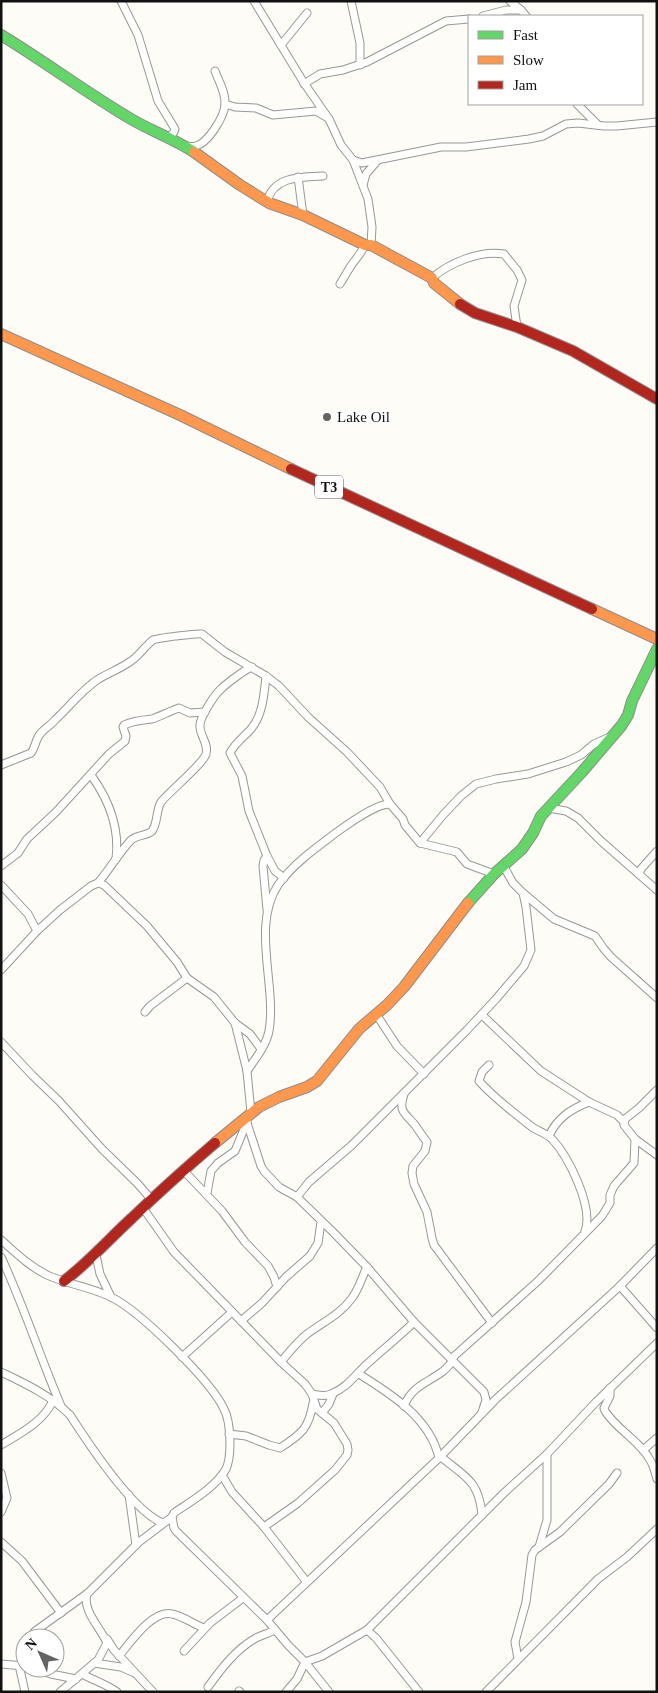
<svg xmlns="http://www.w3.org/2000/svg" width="658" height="1693" viewBox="0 0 658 1693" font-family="Georgia,serif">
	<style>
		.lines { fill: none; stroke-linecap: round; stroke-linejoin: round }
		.street-casing { stroke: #979795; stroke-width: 9 }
		.fast-casing { stroke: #8e8d8b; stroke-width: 12 }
		.slow-casing { stroke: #8e8d8b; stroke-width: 12 }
		.jam-casing { stroke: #8e8d8b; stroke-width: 12 }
		.street { stroke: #fffffe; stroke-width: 7 }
		.fast { stroke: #63d668; stroke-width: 10 }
		.slow { stroke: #ff974d; stroke-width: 10 }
		.jam { stroke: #b3261e; stroke-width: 10 }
		.poi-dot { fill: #646362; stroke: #fff; stroke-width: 2 }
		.labels { text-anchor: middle; stroke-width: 5; stroke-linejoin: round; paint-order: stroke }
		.shield { fill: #fff; stroke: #585858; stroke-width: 1 }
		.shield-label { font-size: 14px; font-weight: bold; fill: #111 }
		.poi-label { font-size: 15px; fill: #111; stroke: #fff; text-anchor: start }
	</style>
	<rect width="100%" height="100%" fill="#fdfcf7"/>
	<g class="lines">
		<defs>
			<g id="street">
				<path d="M 121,1 L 138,35 L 158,101 L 175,129 L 174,132 L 168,139"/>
				<path d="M 254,1 L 304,83 L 329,119 L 341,145 L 353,160 L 368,199 L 372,227 L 371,245"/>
				<path d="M 351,1 L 360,43 L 360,65"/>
				<path d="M 510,1 L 521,10 L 526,16"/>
				<path d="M 483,16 L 506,10 L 521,10"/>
				<path d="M 281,45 L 307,13"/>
				<path d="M 304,84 L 320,74 L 343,70 L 367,62 L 446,21 L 469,19"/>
				<path d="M 225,104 L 235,107 L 256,108 L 273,115 L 316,111 L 326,117"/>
				<path d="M 577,104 L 598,125"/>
				<path d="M 184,146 C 188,146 193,147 196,146 C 208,143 224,117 225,105 C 226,93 219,82 215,71"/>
				<path d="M 353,160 L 362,163 L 441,147 L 466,147 L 529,139 L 543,136 L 566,124 L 578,123 L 604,126 L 617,126 L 657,122"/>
				<path d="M 298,177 L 303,215"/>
				<path d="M 363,185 L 366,174 L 377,161"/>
				<path d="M 267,202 C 273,176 301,177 323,176"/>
				<path d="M 432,278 C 449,263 480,250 504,254 L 517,270 L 522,280 L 514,306 L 517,327"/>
				<path d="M 340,284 C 343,279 346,274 349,269 C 354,260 360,256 365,245"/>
				<path d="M 266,676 C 264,694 263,715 251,729 C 244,737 235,743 230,753 L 242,776 L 249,811 L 267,856 L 275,871 L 284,878"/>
				<path d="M 1,765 L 31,753 C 36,747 35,739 41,733 C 45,728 51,725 55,720 C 69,707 81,691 97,680 C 108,673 120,669 131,661 C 139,656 145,646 153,640 C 158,638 198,633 202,634 L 225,652 L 266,676 L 279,686 L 308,717 L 347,752 L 380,787 L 390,804"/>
				<path d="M 91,775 C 109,800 120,828 116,859"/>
				<path d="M 548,808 L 566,811 L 578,818 L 601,841 L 657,890"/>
				<path d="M 420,843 L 443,815 L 461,796 L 476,784 L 496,779 L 528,774 L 566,762 L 581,755 L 594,744 L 612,736"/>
				<path d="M 267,856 L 264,860 L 263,866 L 267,910"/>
				<path d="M 1,866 L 18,853 L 27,839 L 56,812 L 109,754 L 125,741 L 126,736 L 123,727 L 124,725 C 133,721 142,720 152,719 C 159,717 170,711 179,708 L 190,713 L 205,712"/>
				<path d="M 639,874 L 641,869 L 657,851"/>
				<path d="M 98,883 C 109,870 119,853 131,840 C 138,834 147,836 152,831 C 158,823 156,810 161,802 C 170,791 203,764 206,754 C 209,743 199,735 200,725 C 200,717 215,694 221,689 C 226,684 247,668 252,667"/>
				<path d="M 1,885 L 28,914 L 37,931"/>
				<path d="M 523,893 L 554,919 L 595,936 L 604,949 L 611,957 L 657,998"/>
				<path d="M 1,970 L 37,931 L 60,910 L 91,886 L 98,883 L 104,885 L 147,926 L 177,962 L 187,978 L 214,997 L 235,1023 L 247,1071 L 251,1113"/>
				<path d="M 145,1012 L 150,1006 L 187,978"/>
				<path d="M 376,1014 L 397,1046 L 424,1074"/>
				<path d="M 482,1015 L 541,1071 L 589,1102 L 617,1115 L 624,1122"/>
				<path d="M 235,1023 L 250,1034 L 261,1049"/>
				<path d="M 1,1042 L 32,1075 L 59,1101 L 102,1149 L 137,1183 L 151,1199"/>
				<path d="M 489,1065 L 482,1072 L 479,1081 C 494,1098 514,1113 532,1127 C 538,1131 547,1134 552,1139 C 568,1156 594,1207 585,1231"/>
				<path d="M 247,1071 C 255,1059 266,1046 269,1031 C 277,986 251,926 278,885 C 293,864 317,847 337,832 C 348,824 378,803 390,804 L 403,819 L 405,825 L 420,843 L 457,852 L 467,864 L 494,874"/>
				<path d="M 657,1090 L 639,1108 L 625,1119 L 624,1125 L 635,1139 L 657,1155"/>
				<path d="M 404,1094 C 398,1112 405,1113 415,1125 C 419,1131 423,1137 427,1142 L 425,1151 L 413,1166 L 412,1173 L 414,1184 L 427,1212 L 432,1238 L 434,1245 L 492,1323"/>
				<path d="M 245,1117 L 261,1166 L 264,1171 L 279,1187 L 297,1197 L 333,1232 L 367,1267 L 414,1322 L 484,1392 L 486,1400 L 482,1412"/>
				<path d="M 549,1136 C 557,1118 571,1109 589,1102"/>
				<path d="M 184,1171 L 222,1211 L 245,1242 L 268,1266 L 274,1277 L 277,1287"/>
				<path d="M 207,1193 L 211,1171 L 218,1163 L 235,1151 L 247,1122"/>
				<path d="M 297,1197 L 309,1182 L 352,1145 L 467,1030 L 496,999 L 524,966 L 531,950 L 526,907 L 523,893 L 513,883 L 503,865"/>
				<path d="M 143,1208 L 174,1252 L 281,1362 L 305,1384 L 312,1394 L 317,1409 L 334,1423 L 347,1444 L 348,1450 L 347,1455 L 335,1470 L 298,1503 L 264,1527"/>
				<path d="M 1,1240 C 16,1253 29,1266 47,1275 C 67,1284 91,1287 111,1297 C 140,1311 211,1381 224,1409 C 231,1422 232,1456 226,1469 C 216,1487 190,1502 174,1513 L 172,1517 L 174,1528 L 176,1531 L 267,1620 L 288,1645 L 305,1662 L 329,1692"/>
				<path d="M 96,1255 L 100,1274 L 111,1297"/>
				<path d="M 1,1257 C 24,1306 40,1357 61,1406"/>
				<path d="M 620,1286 L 657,1328"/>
				<path d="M 241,1321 L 262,1303 L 286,1277 L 310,1256 L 318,1243 L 321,1222"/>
				<path d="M 182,1357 L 232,1312"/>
				<path d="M 451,1359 L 538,1281 L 602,1216 L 610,1203 L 610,1195 L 614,1186 L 634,1163 L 635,1139"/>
				<path d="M 281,1362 C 289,1352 297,1342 307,1334 C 323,1322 340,1315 352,1298 C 359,1289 362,1277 367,1267"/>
				<path d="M 1,1372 C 26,1384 50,1395 70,1415 C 88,1443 133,1512 163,1523"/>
				<path d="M 359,1374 C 391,1394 430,1418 439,1458"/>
				<path d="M 610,1388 L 610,1396 L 604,1408 L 605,1411 C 617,1430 640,1441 650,1460 C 654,1466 655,1473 657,1479"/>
				<path d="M 312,1394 C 318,1395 325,1397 331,1394 C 347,1388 355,1375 367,1364 C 382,1350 399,1337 414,1322"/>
				<path d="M 404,1406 C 412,1386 427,1383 442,1372 C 446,1369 450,1364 453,1361"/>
				<path d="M 322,1413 L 329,1404 L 333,1394"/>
				<path d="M 229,1434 L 246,1436 L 269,1445 L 280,1448 C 302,1434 309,1428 313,1403"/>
				<path d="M 1,1445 C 19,1434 45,1421 53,1400"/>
				<path d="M 643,1450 L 657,1438"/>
				<path d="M 440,1456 C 465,1477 479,1480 482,1515"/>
				<path d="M 1,1473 L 7,1498 L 1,1512"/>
				<path d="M 222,1475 L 232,1492 L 264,1527 L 306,1581"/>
				<path d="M 129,1495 L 136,1545"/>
				<path d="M 1,1542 L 22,1561 L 61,1613"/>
				<path d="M 539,1547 L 547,1520 L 547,1454"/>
				<path d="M 267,1620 L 439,1458 L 495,1400 L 620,1286 L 657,1248"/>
				<path d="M 367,1630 L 376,1638 L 419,1692"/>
				<path d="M 34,1632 L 88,1593"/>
				<path d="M 107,1639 L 114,1650 L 153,1692"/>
				<path d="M 184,1651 L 210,1623 L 243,1598"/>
				<path d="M 119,1656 C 130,1643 153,1609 172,1614 C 183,1616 193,1624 204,1628"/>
				<path d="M 518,1659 L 515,1642 L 526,1602 L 532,1555 L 535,1550 L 560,1532 L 609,1484 L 617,1473"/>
				<path d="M 305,1662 L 322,1656 L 367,1630 L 505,1492 L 547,1454 L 596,1402 L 657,1343"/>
				<path d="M 94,1663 L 121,1667 L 132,1672"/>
				<path d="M 1,1664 L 25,1666"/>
				<path d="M 19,1665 L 25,1692"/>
				<path d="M 31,1668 L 51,1674 L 76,1679"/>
				<path d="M 82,1674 C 93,1680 106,1684 117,1692"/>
				<path d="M 208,1687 C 221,1669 236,1649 256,1638 C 262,1635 269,1633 275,1630"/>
				<path d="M 239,1691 L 240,1692"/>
				<path d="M 60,1692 L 98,1660 L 107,1643 C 101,1628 82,1611 87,1594 L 139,1542 L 172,1517"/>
				<path d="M 286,1692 L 297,1679 L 305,1662"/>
				<path d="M 486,1692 L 598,1579 L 627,1557 L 657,1529"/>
			</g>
			<g id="fast">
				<path d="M 1,35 C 44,61 84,91 126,116 C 148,130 173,138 194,152"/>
				<path d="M 468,903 L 494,874 L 522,849 L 533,833 L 541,816 L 582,772 L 622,725 L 628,715 L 632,701 L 657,649"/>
			</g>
			<g id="slow">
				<path d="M 194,152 L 240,185 L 269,203 L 303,215 L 365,245 L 371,245 L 432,278 L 434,283 L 460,304"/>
				<path d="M 1,334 L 180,415 L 291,469"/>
				<path d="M 592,609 L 657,639"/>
				<path d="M 215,1143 L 259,1107 L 279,1097 L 307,1087 L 317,1081 L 359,1029 L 387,1005 L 404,987 L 468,903"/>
			</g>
			<g id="jam">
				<path d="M 460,304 L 475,313 L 517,327 L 573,351 L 657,399"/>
				<path d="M 291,469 L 592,609"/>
				<path d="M 64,1281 C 89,1262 109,1239 132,1218 C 159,1192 187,1167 215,1143"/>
			</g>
		</defs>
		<use href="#street" class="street-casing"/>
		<use href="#fast" class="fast-casing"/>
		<use href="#slow" class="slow-casing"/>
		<use href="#jam" class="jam-casing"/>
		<use href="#street" class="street"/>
		<use href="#fast" class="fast"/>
		<use href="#slow" class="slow"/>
		<use href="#jam" class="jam"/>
	</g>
	<circle class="poi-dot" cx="327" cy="417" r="5"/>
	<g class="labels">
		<rect class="shield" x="315" y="475.5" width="28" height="23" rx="4"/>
		<g class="shield-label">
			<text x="329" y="492">T3</text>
		</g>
		<g class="poi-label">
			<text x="337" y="422">Lake Oil</text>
		</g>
	</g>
	<rect width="658" height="1693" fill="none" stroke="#111111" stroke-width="5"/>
	<rect x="468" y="15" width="175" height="90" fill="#ffffff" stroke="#a0a0a0"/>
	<rect x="478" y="31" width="25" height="8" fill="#63d668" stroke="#a0a0a0"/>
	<text x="513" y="40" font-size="15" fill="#111111">Fast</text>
	<rect x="478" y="56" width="25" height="8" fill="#ff974d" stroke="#a0a0a0"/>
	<text x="513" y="65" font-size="15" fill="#111111">Slow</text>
	<rect x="478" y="81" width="25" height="8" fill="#b3261e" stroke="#a0a0a0"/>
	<text x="513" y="90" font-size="15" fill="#111111">Jam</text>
	<g transform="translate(40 1653) rotate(315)"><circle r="24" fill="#ffffff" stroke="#a0a0a0"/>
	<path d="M0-4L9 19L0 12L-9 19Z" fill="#646362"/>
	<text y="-8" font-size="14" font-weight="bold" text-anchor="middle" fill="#111111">N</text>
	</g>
</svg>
